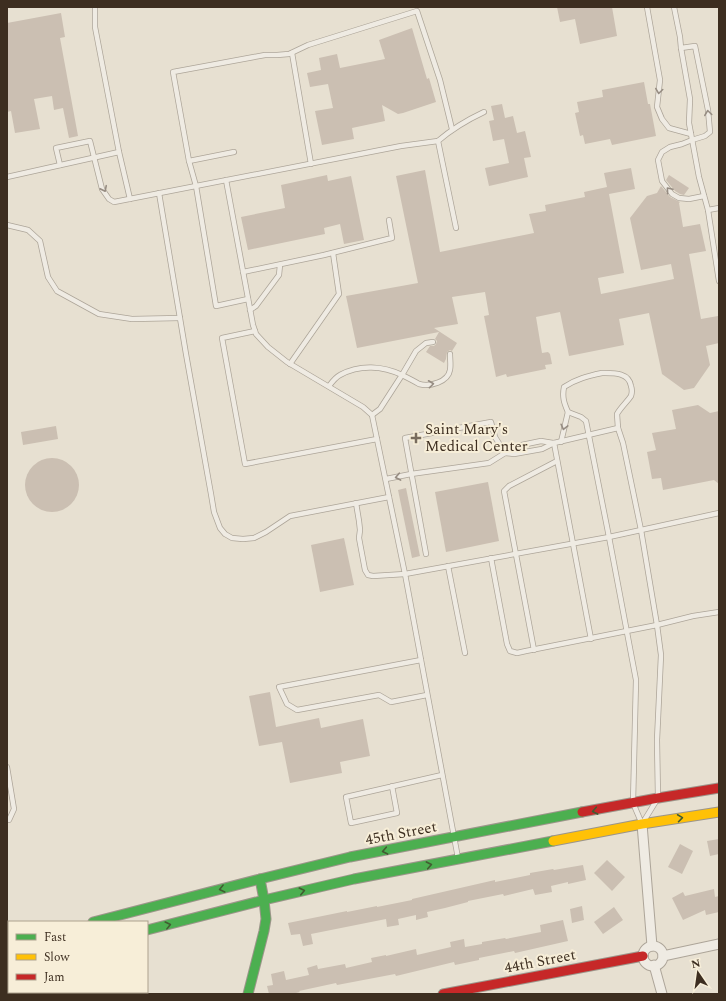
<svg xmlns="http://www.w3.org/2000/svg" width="726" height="1001" viewBox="0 0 726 1001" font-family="Spectral,serif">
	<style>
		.building { fill: #cbbfb2 }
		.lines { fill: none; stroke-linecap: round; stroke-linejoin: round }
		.lane-casing { stroke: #ada599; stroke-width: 6 }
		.street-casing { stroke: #ada599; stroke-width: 11 }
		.fast-casing { stroke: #9c958a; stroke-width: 11 }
		.slow-casing { stroke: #9c958a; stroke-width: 11 }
		.jam-casing { stroke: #9c958a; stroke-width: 11 }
		.lane { stroke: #efebe3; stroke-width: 4.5 }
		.street { stroke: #efebe3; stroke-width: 9 }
		.fast { stroke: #4caf50; stroke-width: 9 }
		.slow { stroke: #ffc107; stroke-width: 9 }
		.jam { stroke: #c62828; stroke-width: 9 }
		.oneway { stroke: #968c82 }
		.oneway2 { stroke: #425b31 }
		.poi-dot { fill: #786c5e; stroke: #f7eed8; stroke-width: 1.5 }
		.labels { text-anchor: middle; stroke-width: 4; stroke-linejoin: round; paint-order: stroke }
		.poi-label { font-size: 15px; fill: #3d2e20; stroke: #f7eed8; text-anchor: start }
		.street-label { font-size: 15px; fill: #3d2e20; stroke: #f7eed8 }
	</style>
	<rect width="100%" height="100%" fill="#e7e0d1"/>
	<g class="building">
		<path d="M 557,7 L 612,7 L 617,36 L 580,44 L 575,19 L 560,22 Z"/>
		<path d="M 61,13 L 65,37 L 60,38 L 78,136 L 69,138 L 63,108 L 54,110 L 52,96 L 34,99 L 40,129 L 15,133 L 11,111 L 7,112 L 7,23 Z"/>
		<path d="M 412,28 L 427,79 L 429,78 L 436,102 L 403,113 L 398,114 L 382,105 L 385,121 L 352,128 L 354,139 L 322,145 L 315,111 L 333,108 L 328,84 L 310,87 L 307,73 L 321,70 L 319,58 L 337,54 L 340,68 L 385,59 L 379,40 Z"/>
		<path d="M 644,82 L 648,104 L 650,104 L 656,136 L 612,145 L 610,139 L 585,144 L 583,135 L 580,136 L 575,113 L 579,112 L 577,102 L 603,97 L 602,90 Z"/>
		<path d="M 502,104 L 505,118 L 513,116 L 517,133 L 525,131 L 531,157 L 524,158 L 528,177 L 489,186 L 485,168 L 509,163 L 504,139 L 493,141 L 489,121 L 494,120 L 491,106 Z"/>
		<path d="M 631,168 L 635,189 L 609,194 L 624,273 L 598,278 L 601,294 L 674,279 L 671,264 L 641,270 L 630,218 L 647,196 L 657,193 L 661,186 L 670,197 L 680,202 L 679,203 L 683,227 L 700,224 L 706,251 L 689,254 L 701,319 L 718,316 L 719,320 L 719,343 L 706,346 L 710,365 L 694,388 L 684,390 L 662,374 L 649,313 L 619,319 L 624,345 L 569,356 L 560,312 L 536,317 L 542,353 L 548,352 L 550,354 L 552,364 L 545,365 L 546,369 L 507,377 L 506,374 L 496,377 L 484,316 L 489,315 L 485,292 L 452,297 L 458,324 L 434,328 L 457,343 L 452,351 L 450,350 L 447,352 L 446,359 L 444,363 L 426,352 L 430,346 L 434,346 L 436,344 L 437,341 L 435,339 L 439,332 L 357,348 L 346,296 L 418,283 L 396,176 L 425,170 L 440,252 L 534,233 L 529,214 L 546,211 L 545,205 L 585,197 L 584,192 L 607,187 L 604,173 Z"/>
		<path d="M 327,175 L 328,181 L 351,176 L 364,240 L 344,244 L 340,224 L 324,228 L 325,234 L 248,250 L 241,217 L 285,208 L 281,185 Z"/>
		<path d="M 669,175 L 689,188 L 684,195 L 680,194 L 675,191 L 666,180 Z"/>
		<path d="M 698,405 L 710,413 L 719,411 L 719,484 L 714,480 L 663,490 L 661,478 L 652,479 L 647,452 L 656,450 L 652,433 L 676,429 L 672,410 Z"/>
		<path d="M 56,426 L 58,439 L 23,445 L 21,432 Z"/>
		<circle cx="52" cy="485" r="27"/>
		<path d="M 488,482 L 499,541 L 446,552 L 435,492 Z"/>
		<path d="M 406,488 L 420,556 L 412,558 L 398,490 Z"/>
		<path d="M 344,538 L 354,585 L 320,592 L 311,545 Z"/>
		<path d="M 270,692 L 276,727 L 319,718 L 321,728 L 363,719 L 370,756 L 340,762 L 342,773 L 290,783 L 282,742 L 259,746 L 249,696 Z"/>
		<path d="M 719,839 L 719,854 L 710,856 L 707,841 Z"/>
		<path d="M 680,844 L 693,851 L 682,874 L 668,867 Z"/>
		<path d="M 607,860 L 625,877 L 612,891 L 594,873 Z"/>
		<path d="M 583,865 L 586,880 L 568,884 L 568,882 L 551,886 L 552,892 L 535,895 L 533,889 L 504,896 L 503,894 L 468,901 L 468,902 L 445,908 L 427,912 L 428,917 L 416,920 L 416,915 L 398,919 L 399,925 L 387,927 L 386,919 L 311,934 L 313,944 L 303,946 L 300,934 L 291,935 L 288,923 L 347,911 L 347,912 L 377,906 L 377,907 L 412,900 L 412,899 L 495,880 L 495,882 L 530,875 L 530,873 L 553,869 L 554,870 Z"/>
		<path d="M 714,889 L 715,897 L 719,896 L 719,912 L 706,915 L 705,910 L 683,920 L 672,898 L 683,892 L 685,896 Z"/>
		<path d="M 582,906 L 584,920 L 572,923 L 570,909 Z"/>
		<path d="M 614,907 L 623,920 L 603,934 L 594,922 Z"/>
		<path d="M 563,920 L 568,941 L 515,953 L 514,951 L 479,958 L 479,960 L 455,965 L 454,962 L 396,976 L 395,974 L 337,985 L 336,983 L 299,991 L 300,992 L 292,994 L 269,994 L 267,986 L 273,985 L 271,974 L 284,971 L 286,980 L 309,975 L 307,968 L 317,965 L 318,969 L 345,964 L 346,968 L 372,962 L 371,958 L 386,955 L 386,956 L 416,949 L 417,955 L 451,947 L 450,942 L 464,939 L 465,947 L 482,944 L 482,942 L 505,938 L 506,939 L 541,932 L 540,925 Z"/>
	</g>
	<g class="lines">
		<defs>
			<g id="lane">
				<path d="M 95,7 L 95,27 L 119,152"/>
				<path d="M 647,7 L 660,80 L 657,107 L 662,119 L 669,128 L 691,134"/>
				<path d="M 674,7 L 680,37 L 681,48 L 690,99 L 689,123 L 699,177 L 708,210 L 719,281"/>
				<path d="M 681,48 L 695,46 L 708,110 L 710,132 L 705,136 L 692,140 L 682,144 L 670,147 L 662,152 L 658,160 L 662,181 L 672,194 L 679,198 L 689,199 L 704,196"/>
				<path d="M 292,53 L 311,164"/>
				<path d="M 189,161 L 234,152"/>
				<path d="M 60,165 L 56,148 L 90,141 L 102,189 L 109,199 L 114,202 L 401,146 L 438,141"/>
				<path d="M 7,177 L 119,152 L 130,199"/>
				<path d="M 226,180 L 253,325 L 256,334 L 268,347 L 287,362 L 363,407 L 372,415 L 405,574 L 458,858"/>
				<path d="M 159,193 L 186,354 L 211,494 L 214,512 L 220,528 L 225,534 L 232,538 L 243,539 L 254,538 L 266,532 L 290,516 L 389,497"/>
				<path d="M 708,210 L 719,208"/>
				<path d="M 7,225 L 28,230 L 40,241 L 48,277 L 57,291 L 99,314 L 132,319 L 180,318"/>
				<path d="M 456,228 L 438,141 C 452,129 467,120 484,112"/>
				<path d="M 243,272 L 324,255 L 392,238 L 389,220"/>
				<path d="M 248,299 L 216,306 L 196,186 L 189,161 L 173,72 L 265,55 L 277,55 L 289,54 L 308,45 L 417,11 L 440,80 L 452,129"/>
				<path d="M 250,310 L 256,306 L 279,275 L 280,265"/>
				<path d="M 255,331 L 222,338 L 245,464 L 377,439"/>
				<path d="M 433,342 L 426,343 L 416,351 L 402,375 C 408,378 414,381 419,384 C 430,387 448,382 450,370 C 451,365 450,359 450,354"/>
				<path d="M 290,364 L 339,294 L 333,253"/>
				<path d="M 602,373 C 613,373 629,372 631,386 C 632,389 632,393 631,396 C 627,402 621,407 617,414 L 618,428 L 623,443 L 641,530 L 657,625 L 661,655 L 657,740 L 658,798 L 642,824 L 633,803 L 636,680 L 609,537 L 586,421 L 581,417 L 568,412 C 564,403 562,397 564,387 C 576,379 588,376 602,373 Z"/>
				<path d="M 329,386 C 332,382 336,377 340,375 C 360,364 383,366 402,375 L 380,409 L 372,415"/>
				<path d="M 561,442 L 568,412"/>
				<path d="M 554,443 L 591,639"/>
				<path d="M 386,479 L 411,474 L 489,463 L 505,453 L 512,447 L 541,441 L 553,443"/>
				<path d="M 356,503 L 359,521 L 360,530 L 359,538 L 365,570 L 368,575 L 373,576 L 405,574 L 609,537 L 719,513"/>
				<path d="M 426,554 L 405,438 L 491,422 L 495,437 L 505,453 L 514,454 L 542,449 L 554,443 L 618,428"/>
				<path d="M 491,558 L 507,644 L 510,651 L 517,653 L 526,651 L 657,625 L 693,616 L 719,612"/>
				<path d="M 448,566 L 465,653"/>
				<path d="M 534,650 L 504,491 L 509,486 L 557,461"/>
				<path d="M 421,660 L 279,687 L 287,704 L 297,710 L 379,695 L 391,702 L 427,695"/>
				<path d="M 7,767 L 14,809 L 9,820 L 7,820"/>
				<path d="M 392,786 L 397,813 L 351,823 L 346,797 L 442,775"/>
				<path d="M 7,971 L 9,980"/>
				<path d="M 12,992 L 12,994"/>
				<path d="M 75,992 L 76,994"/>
				<path d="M 33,994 L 41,992"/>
			</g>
			<g id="street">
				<path d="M 642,824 L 652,946"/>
				<circle cx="653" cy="956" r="10"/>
				<path d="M 663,956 L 719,944"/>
				<path d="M 654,965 L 662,994"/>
			</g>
			<g id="fast">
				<path d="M 93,922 L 260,879 L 350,857 L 582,812"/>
				<path d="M 147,930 L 264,900 L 354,879 L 553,841"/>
				<path d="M 7,943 L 9,942"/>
				<path d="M 7,964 L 9,964"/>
				<path d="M 248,994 L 264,931 L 266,919 L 264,900 L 260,879"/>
			</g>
			<path id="slow" d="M 553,841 L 642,824 L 719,812"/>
			<g id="jam">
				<path d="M 582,812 L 658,798 L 719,788"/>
				<path d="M 443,994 L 643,956"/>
			</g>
		</defs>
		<use href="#lane" class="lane-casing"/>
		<use href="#street" class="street-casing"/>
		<use href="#fast" class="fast-casing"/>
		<use href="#slow" class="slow-casing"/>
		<use href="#jam" class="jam-casing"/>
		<use href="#lane" class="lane"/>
		<use href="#street" class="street"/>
		<use href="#fast" class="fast"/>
		<use href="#slow" class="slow"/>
		<use href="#jam" class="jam"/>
	</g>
	<defs><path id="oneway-chevron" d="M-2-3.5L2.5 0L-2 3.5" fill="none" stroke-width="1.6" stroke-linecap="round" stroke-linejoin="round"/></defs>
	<g class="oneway">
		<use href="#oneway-chevron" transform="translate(659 91) rotate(98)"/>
		<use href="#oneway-chevron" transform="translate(708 113) rotate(-98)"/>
		<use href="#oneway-chevron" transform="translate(104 189) rotate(64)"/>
		<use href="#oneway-chevron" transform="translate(669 190) rotate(-130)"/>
		<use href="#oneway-chevron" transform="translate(431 384) rotate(-7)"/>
		<use href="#oneway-chevron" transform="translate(564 427) rotate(104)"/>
		<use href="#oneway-chevron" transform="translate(398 477) rotate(169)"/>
	</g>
	<g class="oneway2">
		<use href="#oneway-chevron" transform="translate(595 811) rotate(169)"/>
		<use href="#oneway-chevron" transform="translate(680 818) rotate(-8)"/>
		<use href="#oneway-chevron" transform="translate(385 851) rotate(169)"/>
		<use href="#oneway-chevron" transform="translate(429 865) rotate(-11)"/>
		<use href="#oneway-chevron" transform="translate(222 889) rotate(166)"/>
		<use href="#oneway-chevron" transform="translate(302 891) rotate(-13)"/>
		<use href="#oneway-chevron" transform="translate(168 925) rotate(-14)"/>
	</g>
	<path class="poi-dot" d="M414 432h4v4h4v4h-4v4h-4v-4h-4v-4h4z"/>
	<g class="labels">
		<g class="poi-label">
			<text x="425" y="434">Saint Mary's<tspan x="425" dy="17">Medical Center</tspan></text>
		</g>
		<g class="street-label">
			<text transform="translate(401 833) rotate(-11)" y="5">45th Street</text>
			<text transform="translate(540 961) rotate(-11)" y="5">44th Street</text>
		</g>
	</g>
	<rect width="726" height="1001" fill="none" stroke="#3d2e20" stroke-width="16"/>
	<rect x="8" y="921" width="140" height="72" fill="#f7eed8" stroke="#ada18e"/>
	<rect x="16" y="934" width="20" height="6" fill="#4caf50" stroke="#ada18e"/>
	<text x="44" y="941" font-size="12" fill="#3d2e20">Fast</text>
	<rect x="16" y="954" width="20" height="6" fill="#ffc107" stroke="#ada18e"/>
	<text x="44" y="961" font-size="12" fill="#3d2e20">Slow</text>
	<rect x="16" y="974" width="20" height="6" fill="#c62828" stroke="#ada18e"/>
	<text x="44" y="981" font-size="12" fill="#3d2e20">Jam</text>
	<g transform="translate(698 973) rotate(347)" stroke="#f7eed8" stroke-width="3" paint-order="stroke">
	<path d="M0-3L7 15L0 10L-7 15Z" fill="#3d2e20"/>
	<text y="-6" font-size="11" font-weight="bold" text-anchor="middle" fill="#3d2e20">N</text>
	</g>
</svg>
